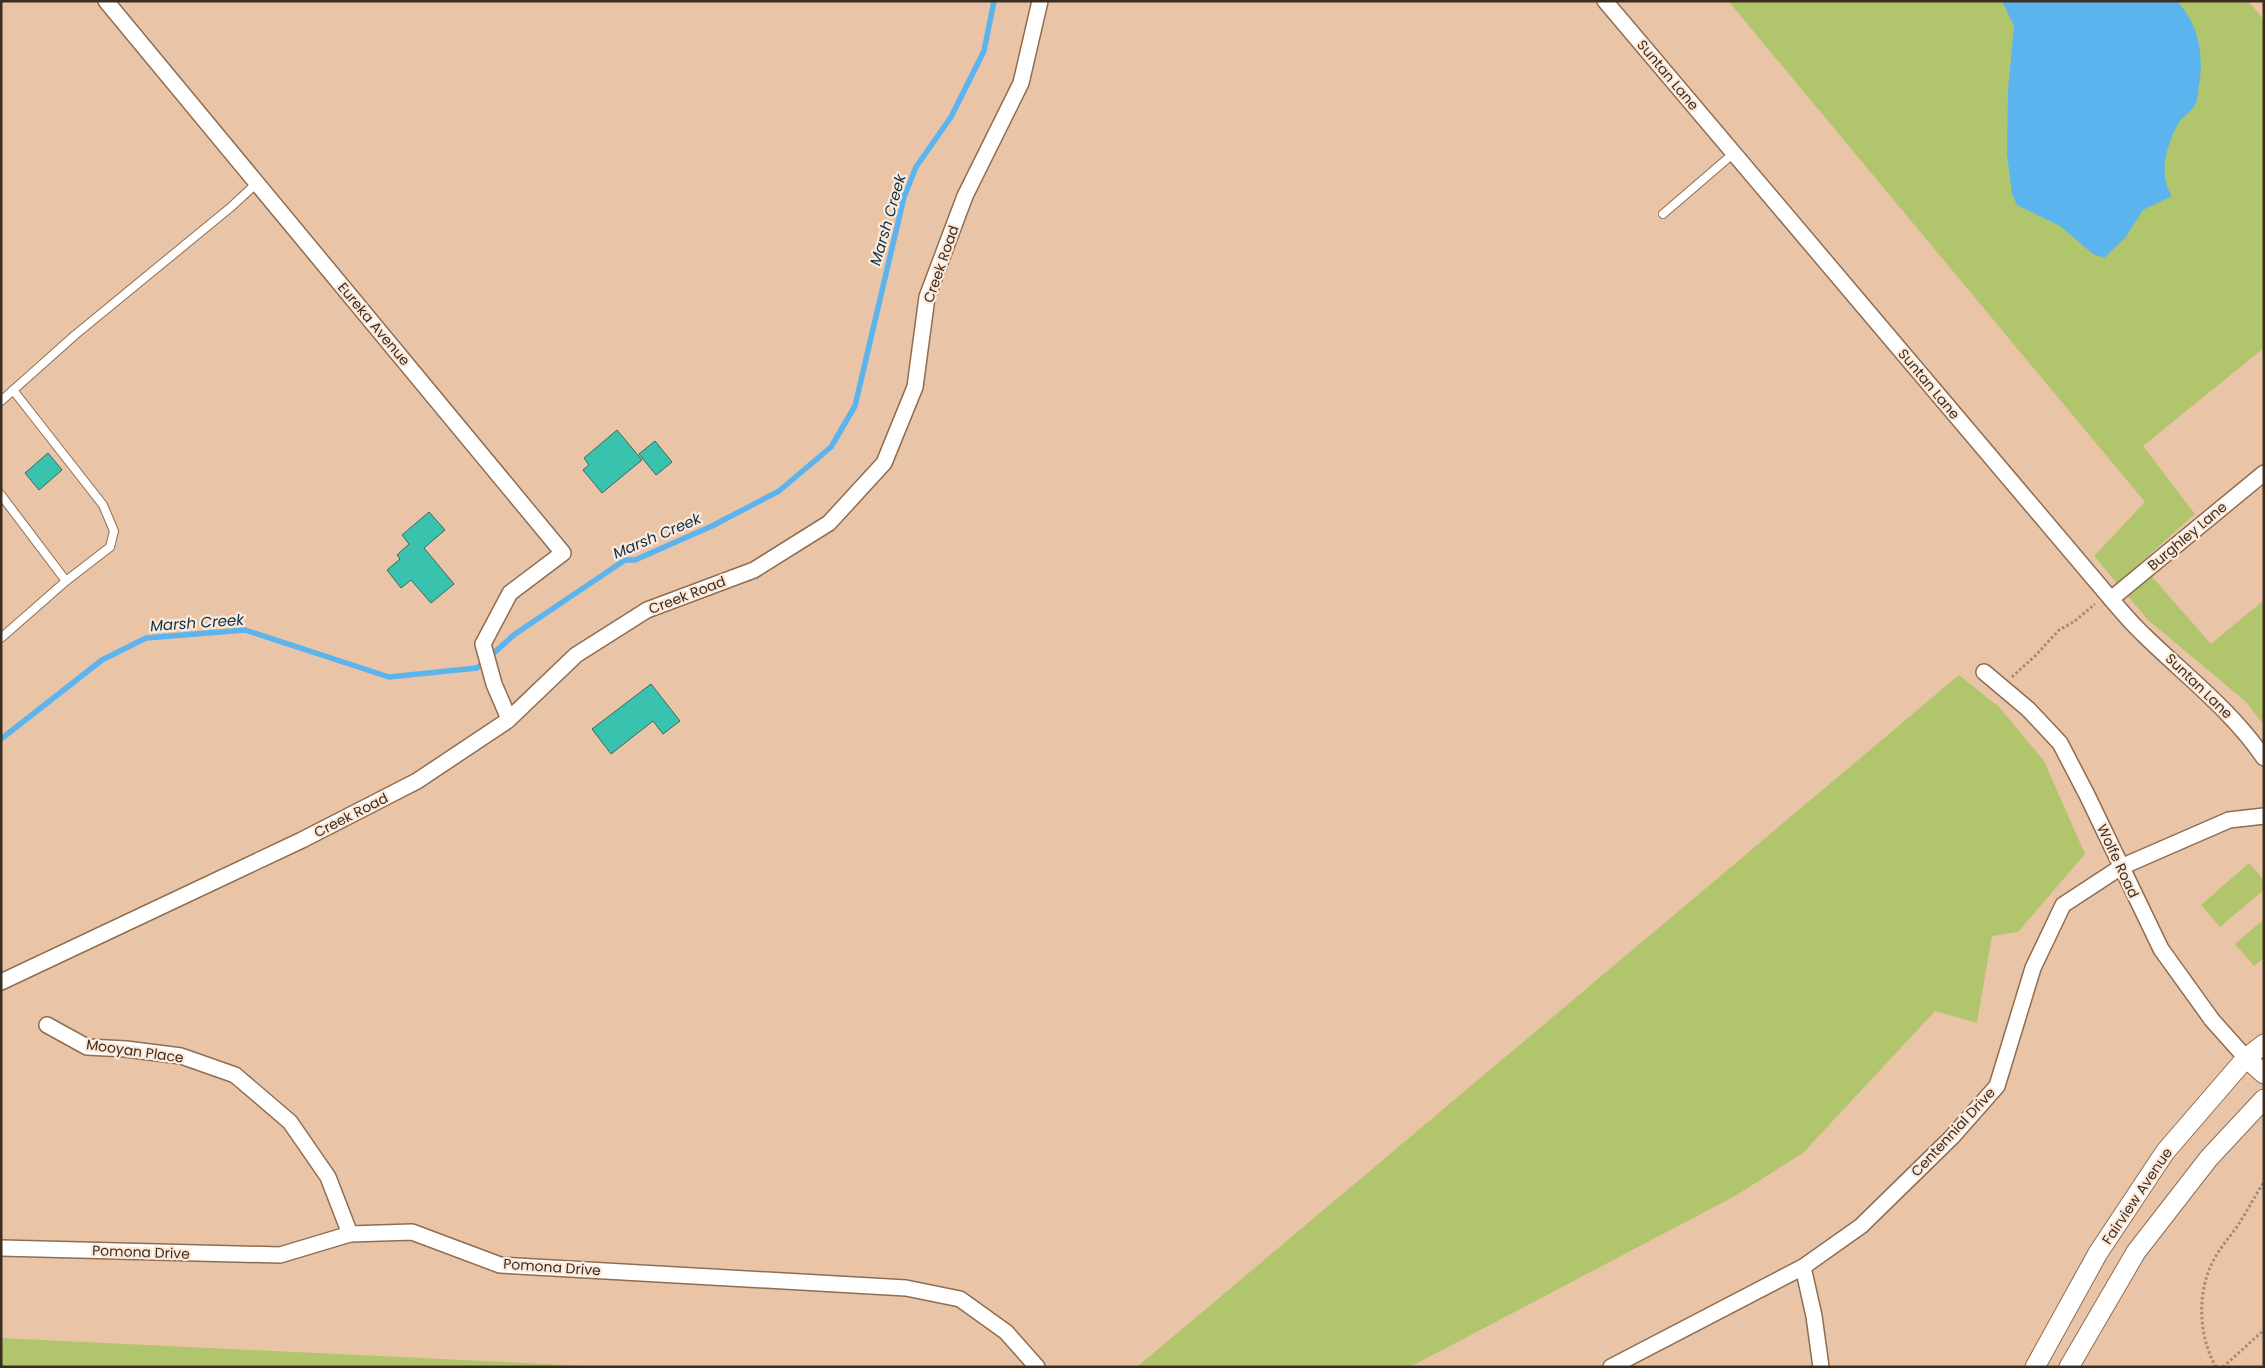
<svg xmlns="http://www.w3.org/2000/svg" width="2265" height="1368" viewBox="0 0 2265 1368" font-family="Poppins,sans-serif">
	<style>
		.green { fill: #b1c66c }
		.water { fill: #5cb4ee }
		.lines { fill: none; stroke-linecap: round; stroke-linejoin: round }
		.stream { stroke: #5cb4ee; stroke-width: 5.5 }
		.building { fill: #39c2ad; stroke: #366b61 }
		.service-casing { stroke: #8f6d51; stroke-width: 10 }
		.minor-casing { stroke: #8f6d51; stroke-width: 18 }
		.tertiary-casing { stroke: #8f6d51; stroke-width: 21 }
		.path { stroke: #a78a73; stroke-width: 3; stroke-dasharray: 2.5 2.5; stroke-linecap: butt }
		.service { stroke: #fff; stroke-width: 8 }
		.minor { stroke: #fff; stroke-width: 15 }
		.tertiary { stroke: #fff; stroke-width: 19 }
		.labels { text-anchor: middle; stroke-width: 4.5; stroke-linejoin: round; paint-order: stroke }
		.street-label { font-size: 14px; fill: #3c2d21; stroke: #fde9da }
		.water-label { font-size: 15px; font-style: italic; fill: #0b3249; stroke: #fde9da }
	</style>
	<rect width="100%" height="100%" fill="#eac4a6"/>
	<g class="green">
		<path d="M 1728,1 L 2248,1 L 2264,20 L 2264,348 L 2143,446 L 2195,514 L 2140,563 L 2211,644 L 2264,600 L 2264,725 L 2246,702 L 2148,620 L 2094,556 L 2145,502 Z"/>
		<path d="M 1959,675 L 1999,707 L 2044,761 L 2085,854 L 2018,932 L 1992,936 L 1977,1023 L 1935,1011 L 1803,1153 L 1735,1196 L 1410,1367 L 1137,1367 Z"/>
		<path d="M 2249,863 L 2264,880 L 2264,890 L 2220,927 L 2201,905 Z"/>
		<path d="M 2264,919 L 2264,958 L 2254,966 L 2235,944 Z"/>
		<path d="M 1,1338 L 608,1367 L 1,1367 Z"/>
	</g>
	<path class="water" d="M 2002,1 L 2177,1 C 2199,25 2204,54 2199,86 C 2198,91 2198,100 2195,105 C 2191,112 2182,117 2178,124 C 2166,146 2158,175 2172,196 L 2143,210 L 2125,238 L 2104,258 L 2093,254 L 2060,226 L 2017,205 L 2012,194 L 2007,154 L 2008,90 L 2014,26 Z"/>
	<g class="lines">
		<path class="stream" d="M 1,739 L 102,660 L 146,638 L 245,630 L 389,677 L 477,668 L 515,634 L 625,560 L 635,560 L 712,526 L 779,491 L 831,447 L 855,406 L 904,197 L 916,167 L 951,117 L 984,51 L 994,1"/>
	</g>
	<g class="building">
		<path d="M 617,430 L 642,460 L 602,493 L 583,470 L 589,465 L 584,458 Z"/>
		<path d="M 655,441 L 672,462 L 656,475 L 639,454 Z"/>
		<path d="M 48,453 L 62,470 L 39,490 L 25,473 Z"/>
		<path d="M 429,512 L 445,530 L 424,548 L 454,584 L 431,603 L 411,580 L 401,588 L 387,570 L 400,559 L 397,555 L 409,544 L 402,535 Z"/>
		<path d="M 651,684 L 680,721 L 663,734 L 653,721 L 611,754 L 592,729 Z"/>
	</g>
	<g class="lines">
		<defs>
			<g id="service">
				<path d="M 1663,214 L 1734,153"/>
				<path d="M 1,401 L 75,335 L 231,207 L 257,183"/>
				<path d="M 1,495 L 66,581 L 110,547 L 114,531 L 103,505 L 13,390"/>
				<path d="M 1,638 L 66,581"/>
			</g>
			<g id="minor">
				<path d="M 106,1 L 563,553 L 510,593 L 483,644 L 494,684 L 509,719"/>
				<path d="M 1605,1 L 2111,599 C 2122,612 2133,625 2145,636 C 2186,676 2232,711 2264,758"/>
				<path d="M 2111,599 L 2264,473"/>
				<path d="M 1984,672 L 2028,709 L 2060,743 L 2087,795 L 2161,949 L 2212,1020 L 2246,1058"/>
				<path d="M 1,982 L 302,840 L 417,781 L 507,721 L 576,655 L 647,610 L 754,570 L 829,523 L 884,463 L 915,387 L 927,297 L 965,196 L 1021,83 L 1040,1"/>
				<path d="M 47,1025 L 87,1047 L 126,1049 L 181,1056 L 235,1075 L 290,1122 L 328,1177 L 350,1234"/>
				<path d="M 1,1248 L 280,1255 L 350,1234 L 412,1232 L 500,1265 L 906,1288 L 960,1299 L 1006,1332 L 1037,1367"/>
				<path d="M 1803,1267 L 1814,1316 L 1821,1367"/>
				<path d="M 1611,1367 L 1803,1267 L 1861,1226 L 1952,1137 L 1997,1086 L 2033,968 L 2063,905 L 2121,867 L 2229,820 L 2264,816"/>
			</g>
			<g id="tertiary">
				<path d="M 2246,1058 L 2264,1074"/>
				<path d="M 2035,1367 L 2098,1253 L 2165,1152 L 2246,1058 L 2264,1044"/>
				<path d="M 2069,1367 L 2136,1252 L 2209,1158 L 2264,1099"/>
			</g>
		</defs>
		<use href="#service" class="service-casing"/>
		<use href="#minor" class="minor-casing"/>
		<use href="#tertiary" class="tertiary-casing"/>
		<g class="path">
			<path d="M 2012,677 L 2035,656 L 2059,630 L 2075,621 L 2095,604"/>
			<path d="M 2216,1367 C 2198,1336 2196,1288 2216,1256 C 2222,1245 2231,1236 2238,1225 C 2247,1211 2255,1196 2264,1182"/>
			<path d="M 2223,1367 L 2264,1330"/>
		</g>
		<use href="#service" class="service"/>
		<use href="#minor" class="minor"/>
		<use href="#tertiary" class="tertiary"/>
	</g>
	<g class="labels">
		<g class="street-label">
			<text transform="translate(1668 75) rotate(50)" y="5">Suntan Lane</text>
			<text transform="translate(941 264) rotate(-71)" y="5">Creek Road</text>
			<text transform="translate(374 324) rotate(50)" y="5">Eureka Avenue</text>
			<text transform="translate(1929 384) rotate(50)" y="5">Suntan Lane</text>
			<text transform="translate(2187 536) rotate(-40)" y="5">Burghley Lane</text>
			<text transform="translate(687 595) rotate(-21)" y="5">Creek Road</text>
			<text transform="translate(2199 686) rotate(44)" y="5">Suntan Lane</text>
			<text transform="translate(351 815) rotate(-27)" y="5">Creek Road</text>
			<text transform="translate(2118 861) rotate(65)" y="5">Wolfe Road</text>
			<text transform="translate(135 1051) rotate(8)" y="5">Mooyan Place</text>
			<text transform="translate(1953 1132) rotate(-47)" y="5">Centennial Drive</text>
			<text transform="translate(2137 1196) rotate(-56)" y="5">Fairview Avenue</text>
			<text transform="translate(141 1252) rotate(2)" y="5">Pomona Drive</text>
			<text transform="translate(552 1267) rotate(4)" y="5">Pomona Drive</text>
		</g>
		<g class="water-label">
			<text transform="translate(888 220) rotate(-74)" y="5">Marsh Creek</text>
			<text transform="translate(657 536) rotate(-23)" y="5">Marsh Creek</text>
			<text transform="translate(197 623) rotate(-4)" y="5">Marsh Creek</text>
		</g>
	</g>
	<rect width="2265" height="1368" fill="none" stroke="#3c2d21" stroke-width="5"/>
</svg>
